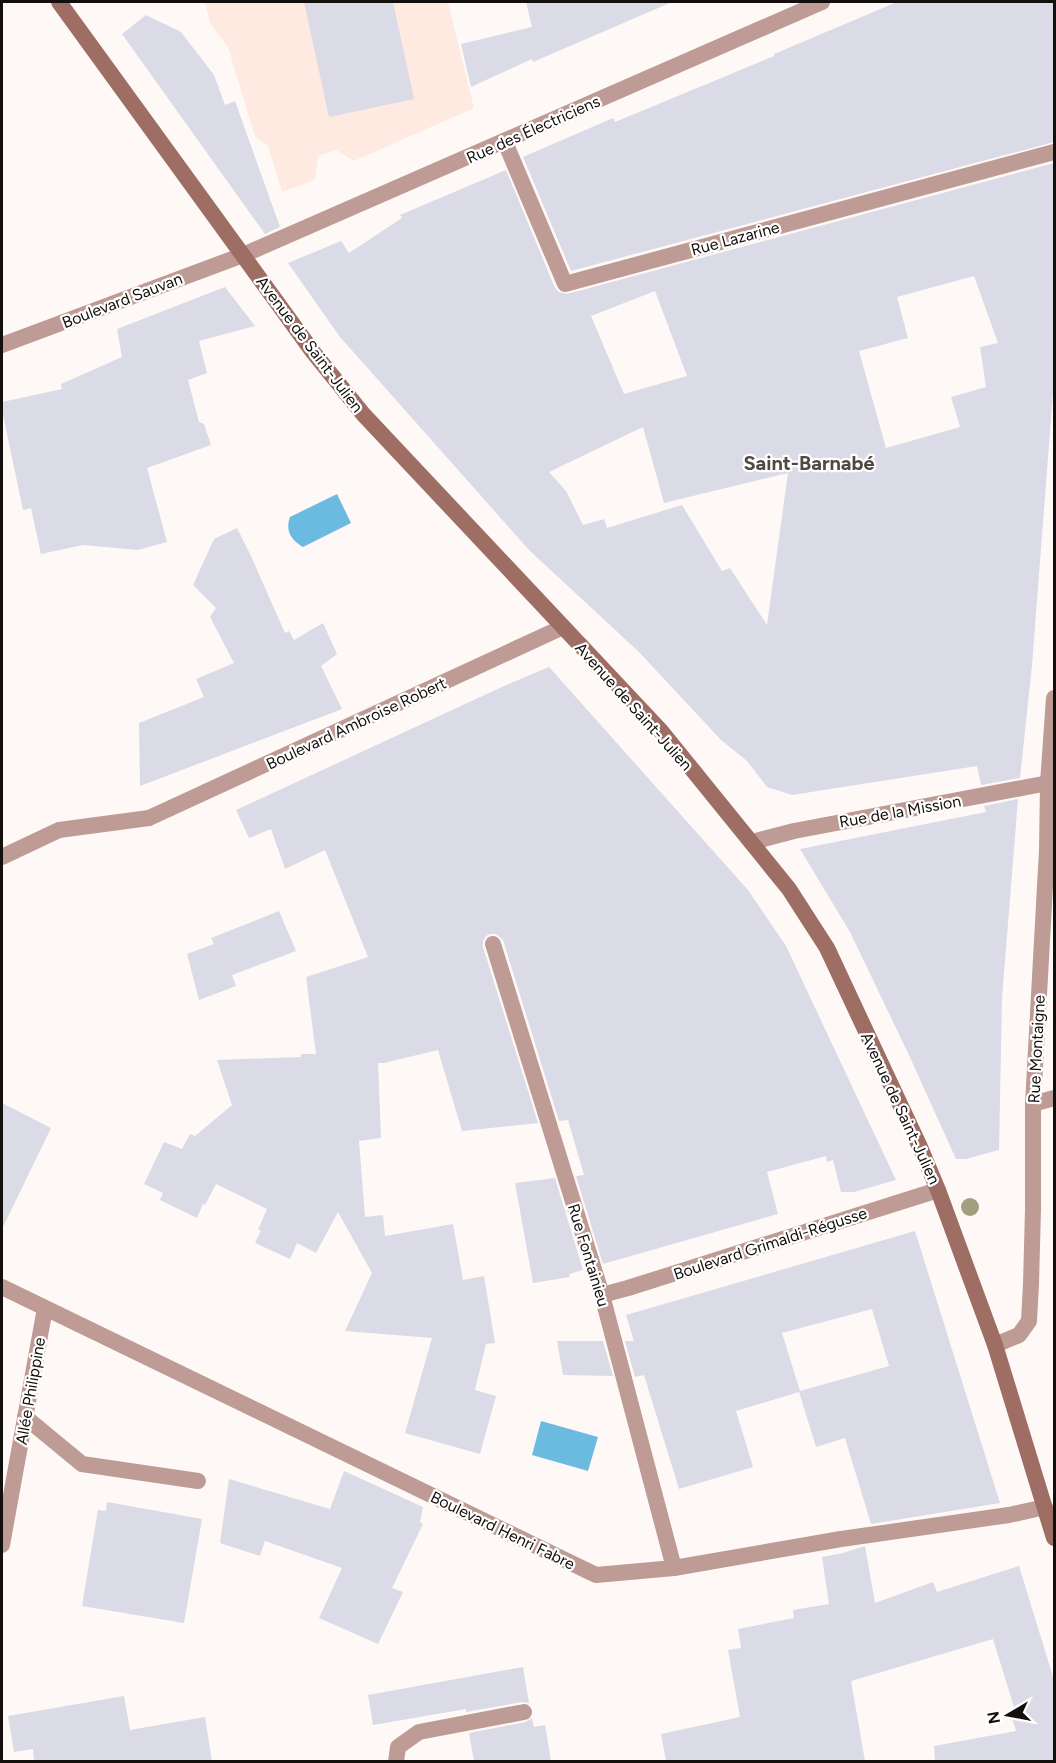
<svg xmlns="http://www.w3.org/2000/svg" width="1056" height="1763" viewBox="0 0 1056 1763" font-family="Figtree,sans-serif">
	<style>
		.built { fill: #feeae1 }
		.water { fill: #6bbbe1 }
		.building { fill: #dadbe6; fill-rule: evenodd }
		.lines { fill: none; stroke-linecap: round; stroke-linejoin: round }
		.service { stroke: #be9b94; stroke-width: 16 }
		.minor { stroke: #be9b94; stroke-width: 16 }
		.tertiary { stroke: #be9b94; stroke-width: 16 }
		.secondary { stroke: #9e6d63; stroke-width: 16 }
		.tree { fill: #a09f80 }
		.labels { text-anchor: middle; stroke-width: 4.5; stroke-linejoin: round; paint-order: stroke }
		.street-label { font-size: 16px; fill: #130f0d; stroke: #fff }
		.quarter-label { font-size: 20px; font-weight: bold; fill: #514743; stroke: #fff }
	</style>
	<rect width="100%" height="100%" fill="#fef9f7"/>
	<path class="built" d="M 205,2 L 448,2 L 474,108 L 354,161 L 336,150 L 318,156 L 315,180 L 282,192 L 268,146 L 255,137 L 228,47 L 210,23 Z"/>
	<g class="water">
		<path d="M 337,494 L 351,523 L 303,547 C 291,540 285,531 290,517 Z"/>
		<path d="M 541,1421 L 598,1437 L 588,1471 L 532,1455 Z"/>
	</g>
	<g class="building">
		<path d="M 304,2 L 393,2 L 414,99 L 329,117 Z"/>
		<path d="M 526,2 L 672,2 L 533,62 L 532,59 L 471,87 L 461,44 L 532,27 Z"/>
		<path d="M 897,2 L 1054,2 L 1054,142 L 571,271 L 523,157 L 613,118 L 615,122 L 774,56 L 774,54 Z"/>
		<path d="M 146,15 L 181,32 L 214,75 L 225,105 L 235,101 L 280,227 L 265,234 L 122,34 Z"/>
		<path d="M 1054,163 L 1054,380 L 1032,665 L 1020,778 L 981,785 L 977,766 L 792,795 L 767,787 L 747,761 L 721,740 L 639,652 L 530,551 L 340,337 L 288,263 L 341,241 L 349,253 L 402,218 L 400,215 L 506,170 L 555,288 L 559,292 L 567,294 ZM 974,276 L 998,343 L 980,347 L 986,387 L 951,397 L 960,427 L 886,448 L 859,351 L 908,338 L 897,297 ZM 655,291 L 687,376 L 624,394 L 591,316 ZM 643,427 L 664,503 L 788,473 L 767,625 L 730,568 L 722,571 L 682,505 L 607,528 L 604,519 L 583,525 L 566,491 L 549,472 Z"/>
		<path d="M 225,287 L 255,326 L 199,341 L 207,373 L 188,380 L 199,422 L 204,424 L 211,445 L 147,468 L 167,542 L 138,550 L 83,545 L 41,554 L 31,508 L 23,510 L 2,410 L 2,402 L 62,389 L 61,384 L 122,357 L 117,329 Z"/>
		<path d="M 237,528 L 250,554 L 285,633 L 289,631 L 294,640 L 323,623 L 337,654 L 321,666 L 342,709 L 140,786 L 139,723 L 204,697 L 196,679 L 234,663 L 210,617 L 216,608 L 193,585 L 214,539 Z"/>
		<path d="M 549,667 L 748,890 L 786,946 L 896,1180 L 854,1192 L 841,1192 L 833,1160 L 827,1162 L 826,1156 L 767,1172 L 778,1214 L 603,1264 L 576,1176 L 584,1175 L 568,1120 L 559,1121 L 503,940 L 496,934 L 490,934 L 486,936 L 483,941 L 483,947 L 538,1123 L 462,1131 L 438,1050 L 384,1063 L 378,1063 L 381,1138 L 359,1141 L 365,1217 L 383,1215 L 385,1236 L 453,1224 L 463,1280 L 484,1276 L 495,1343 L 486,1344 L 475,1390 L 496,1396 L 480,1454 L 405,1433 L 432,1338 L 345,1331 L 372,1273 L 338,1212 L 316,1253 L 297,1243 L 290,1259 L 255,1243 L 261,1230 L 258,1230 L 267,1209 L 216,1184 L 205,1205 L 203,1204 L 197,1218 L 160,1200 L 163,1193 L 144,1184 L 164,1142 L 182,1149 L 190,1134 L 195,1136 L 232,1105 L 217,1060 L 301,1057 L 301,1054 L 316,1054 L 306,977 L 368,957 L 325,850 L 285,869 L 271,829 L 249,838 L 236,810 L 504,686 Z"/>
		<path d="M 1018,799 L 1002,998 L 999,1150 L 966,1159 L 956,1159 L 908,1053 L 850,932 L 800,849 L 986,812 L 984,806 Z"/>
		<path d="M 279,911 L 296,951 L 232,975 L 236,986 L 199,1000 L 187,954 L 214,944 L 211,938 Z"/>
		<path d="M 2,1103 L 51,1128 L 2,1229 Z"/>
		<path d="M 555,1178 L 583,1270 L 569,1274 L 570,1277 L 533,1283 L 515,1183 Z"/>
		<path d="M 915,1231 L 1000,1503 L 871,1524 L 845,1438 L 816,1447 L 799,1392 L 736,1411 L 753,1467 L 679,1489 L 644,1375 L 635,1377 L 625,1341 L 634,1341 L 626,1315 ZM 872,1309 L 889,1366 L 800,1391 L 782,1333 Z"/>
		<path d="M 557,1341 L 603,1341 L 613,1376 L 563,1375 Z"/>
		<path d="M 344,1471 L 423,1507 L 420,1522 L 423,1524 L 392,1588 L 403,1592 L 378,1644 L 319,1618 L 342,1568 L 265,1541 L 260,1556 L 220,1543 L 229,1479 L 330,1509 Z"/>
		<path d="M 107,1502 L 202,1519 L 184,1623 L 82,1606 L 98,1510 L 106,1511 Z"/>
		<path d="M 865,1546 L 875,1603 L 933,1582 L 937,1592 L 1019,1566 L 1054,1680 L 1054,1761 L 935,1761 L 934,1746 L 1016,1731 L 1012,1718 L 1017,1717 L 993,1639 L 851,1681 L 865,1761 L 666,1761 L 661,1734 L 740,1717 L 728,1650 L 741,1648 L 738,1629 L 794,1618 L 793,1610 L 829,1604 L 822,1557 L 843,1553 Z"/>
		<path d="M 523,1667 L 529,1703 L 522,1702 L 466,1712 L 466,1709 L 373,1725 L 368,1695 Z"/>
		<path d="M 124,1696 L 130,1730 L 205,1717 L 212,1761 L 34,1761 L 33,1749 L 14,1752 L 8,1716 Z"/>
		<path d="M 532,1718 L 534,1727 L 545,1725 L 551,1761 L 474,1761 L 469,1733 L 526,1722 Z"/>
	</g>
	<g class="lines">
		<g class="service">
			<path d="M 2,857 L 59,830 L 149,818"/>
			<path d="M 25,1417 L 82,1464 L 198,1481"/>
			<path d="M 396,1762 L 398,1747 L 419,1732 L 524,1712"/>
		</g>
		<g class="minor">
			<path d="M 505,142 L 565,284 L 1054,152"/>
			<path d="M 2,345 L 243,255 L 822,2"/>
			<path d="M 149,818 L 563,627"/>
			<path d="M 752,842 L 794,831 L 1048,783"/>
			<path d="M 493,944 L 602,1295 L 674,1568"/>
			<path d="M 2,1287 L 596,1575 L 674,1568 L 841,1539 L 1009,1515 L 1045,1507"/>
			<path d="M 602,1295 L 628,1288 L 938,1190"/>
			<path d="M 2,1545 L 45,1308"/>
		</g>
		<g class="tertiary">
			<path d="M 1033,1104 L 1054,1098"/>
			<path d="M 995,1345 L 1019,1335 L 1029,1321 L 1031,1284 L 1033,1209 L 1033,1104 L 1047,850 L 1048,783 L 1054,698"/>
		</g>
		<path class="secondary" d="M 59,2 L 313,352 L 363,414 L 661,731 L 789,889 L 827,948 L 920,1147 L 938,1190 L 995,1345 L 1054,1538"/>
	</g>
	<circle class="tree" cx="970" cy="1207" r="9"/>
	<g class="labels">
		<g class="street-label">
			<text transform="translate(533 129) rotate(-24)" y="6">Rue des Électriciens</text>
			<text transform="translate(735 238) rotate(-15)" y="6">Rue Lazarine</text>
			<text transform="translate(122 300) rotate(-21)" y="6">Boulevard Sauvan</text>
			<text transform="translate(310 344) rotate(53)" y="6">Avenue de Saint-Julien</text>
			<text transform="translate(634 706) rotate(48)" y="6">Avenue de Saint-Julien</text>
			<text transform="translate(356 723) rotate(-25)" y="6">Boulevard Ambroise Robert</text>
			<text transform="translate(900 811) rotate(-10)" y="6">Rue de la Mission</text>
			<text transform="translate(1036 1049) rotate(-87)" y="6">Rue Montaigne</text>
			<text transform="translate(901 1108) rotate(65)" y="6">Avenue de Saint-Julien</text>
			<text transform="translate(770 1243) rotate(-18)" y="6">Boulevard Grimaldi-Régusse</text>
			<text transform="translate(589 1255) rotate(73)" y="6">Rue Fontainieu</text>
			<text transform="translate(30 1391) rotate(-80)" y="6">Allée Philippine</text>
			<text transform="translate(503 1530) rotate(26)" y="6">Boulevard Henri Fabre</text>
		</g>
		<g class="quarter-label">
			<text x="809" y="470">Saint-Barnabé</text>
		</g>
	</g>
	<rect width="1056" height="1763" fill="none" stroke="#130f0d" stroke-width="6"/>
	<g transform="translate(1008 1715) rotate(260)" stroke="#ffffff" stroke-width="4.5" paint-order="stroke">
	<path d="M0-4.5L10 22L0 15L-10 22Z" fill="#130f0d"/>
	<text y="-9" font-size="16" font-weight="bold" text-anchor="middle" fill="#130f0d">N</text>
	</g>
</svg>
